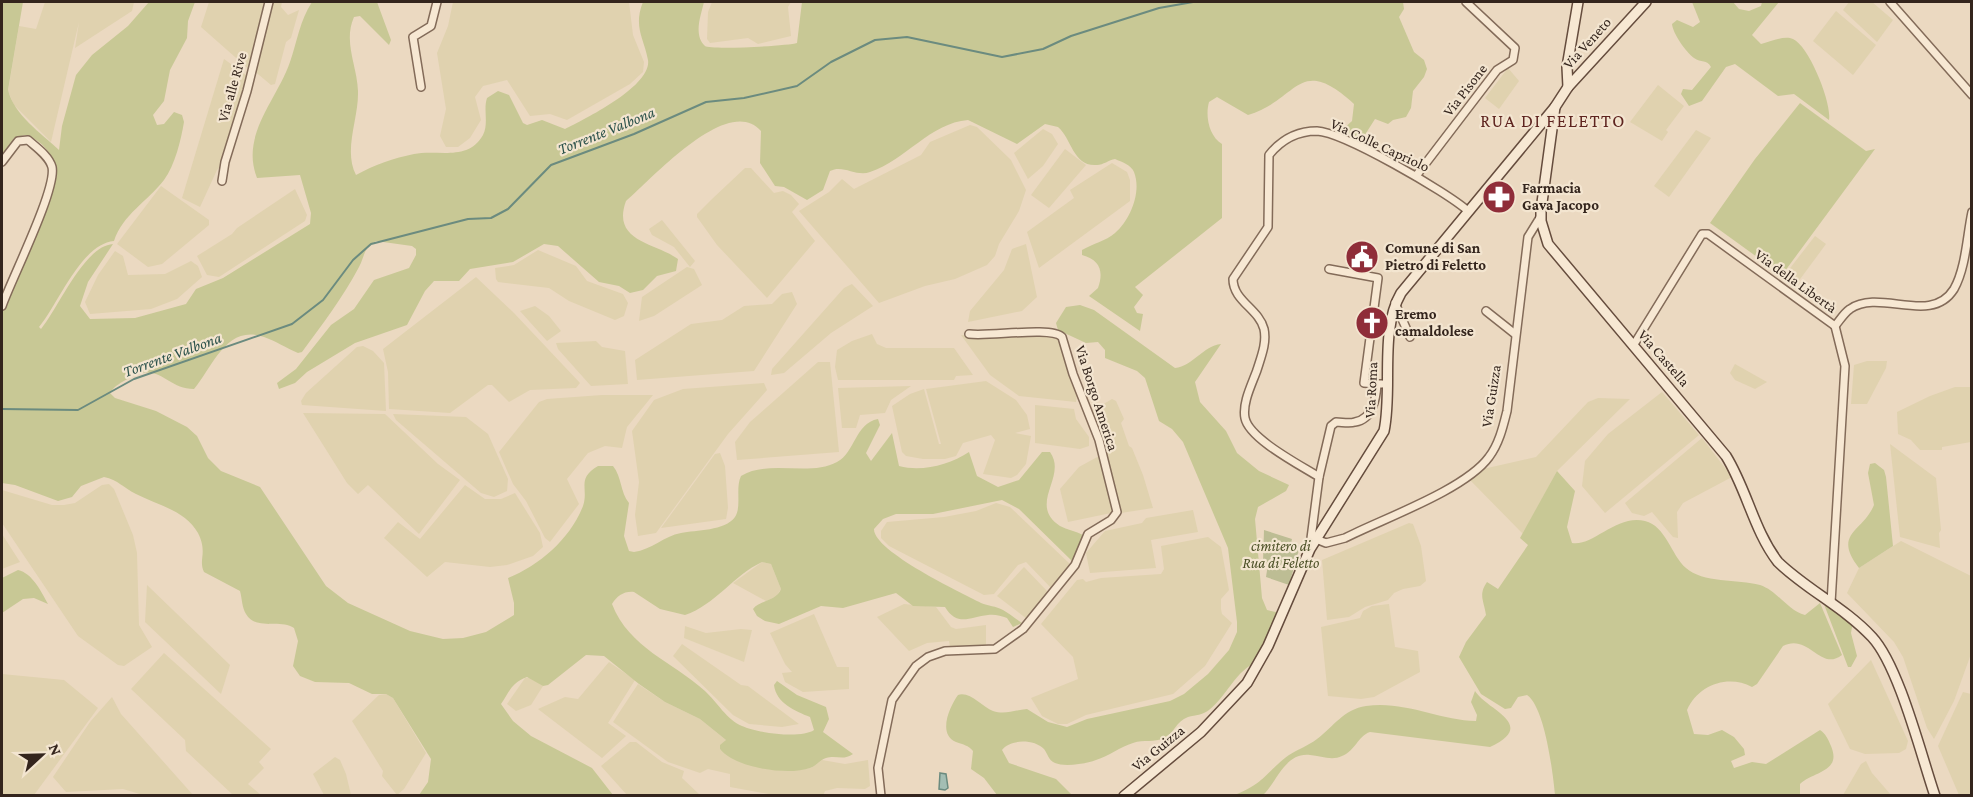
<svg xmlns="http://www.w3.org/2000/svg" width="1973" height="797" viewBox="0 0 1973 797" font-family="'Crimson Pro',serif">
	<style>
		.farmland { fill: #e0d2af }
		.green { fill: #c8c895 }
		.cemetery { fill: #bdbd94 }
		.water { fill: #a3beb3; stroke: #6b8b7f; stroke-width: 1.5 }
		.lines { fill: none; stroke-linecap: round; stroke-linejoin: round }
		.stream { stroke: #6b8b7f; stroke-width: 2 }
		.minor-casing { stroke: #836b59; stroke-width: 10 }
		.secondary-casing { stroke: #654c3d; stroke-width: 12 }
		.minor { stroke: #f7e8d3; stroke-width: 7 }
		.secondary { stroke: #f7e8d3; stroke-width: 9 }
		.labels { text-anchor: middle; stroke-width: 4.5; stroke-linejoin: round; paint-order: stroke }
		.street-label { font-size: 15px; fill: #34251d; stroke: #f3e5d0 }
		.poi-label { font-size: 15px; font-weight: bold; fill: #34251d; stroke: #f3e5d0; text-anchor: start }
		.park-label { font-size: 15px; font-style: italic; fill: #4a4f25; stroke: #f3e5d0 }
		.water-label { font-size: 16px; font-style: italic; fill: #2d534c; stroke: #f3e5d0 }
		.quarter-label { font-size: 18px; letter-spacing: 1.5px; fill: #5e241f; stroke: #f3e5d0 }
	</style>
	<rect width="100%" height="100%" fill="#ebd9c1"/>
	<g class="farmland">
		<path d="M 45,2 L 134,2 L 132,11 L 75,48 L 79,22 L 51,142 L 14,105 L 8,91 L 19,26 L 36,29 Z"/>
		<path d="M 209,2 L 282,2 L 281,7 L 288,15 L 299,10 L 291,38 L 286,42 L 275,84 L 271,85 L 253,70 L 252,72 L 201,27 Z"/>
		<path d="M 453,2 L 629,2 L 633,35 L 644,62 L 643,72 L 630,84 L 567,120 L 550,114 L 530,116 L 507,80 L 483,86 L 475,97 L 481,120 L 470,138 L 458,147 L 446,147 L 440,136 L 446,109 L 437,53 L 448,26 Z"/>
		<path d="M 712,2 L 791,2 L 788,7 L 791,36 L 758,44 L 748,38 L 710,43 L 707,39 L 708,12 Z"/>
		<path d="M 1849,2 L 1872,2 L 1893,20 L 1877,42 L 1843,10 Z"/>
		<path d="M 1836,11 L 1876,45 L 1853,75 L 1813,41 Z"/>
		<path d="M 224,59 L 250,78 L 225,162 L 217,170 L 200,207 L 182,198 Z"/>
		<path d="M 1508,68 L 1519,81 L 1499,109 L 1485,98 Z"/>
		<path d="M 1658,85 L 1684,106 L 1666,130 L 1668,132 L 1662,141 L 1630,122 Z"/>
		<path d="M 970,125 L 977,127 L 1011,160 L 1026,190 L 1019,211 L 999,244 L 995,256 L 987,265 L 955,279 L 925,286 L 879,303 L 799,211 L 829,192 L 842,179 L 854,189 L 921,155 L 930,142 Z"/>
		<path d="M 1043,129 L 1052,134 L 1058,144 L 1043,166 L 1028,179 L 1014,153 Z"/>
		<path d="M 1696,130 L 1711,138 L 1669,197 L 1654,186 Z"/>
		<path d="M 1065,149 L 1086,165 L 1049,208 L 1031,195 Z"/>
		<path d="M 1112,163 L 1127,172 L 1130,180 L 1130,201 L 1039,268 L 1027,232 L 1074,198 L 1070,190 Z"/>
		<path d="M 745,168 L 751,168 L 774,193 L 783,191 L 791,195 L 799,204 L 792,212 L 815,241 L 767,298 L 717,245 L 697,217 L 697,214 L 712,199 Z"/>
		<path d="M 161,186 L 209,220 L 209,225 L 162,264 L 148,267 L 117,244 Z"/>
		<path d="M 295,189 L 307,215 L 305,221 L 219,277 L 207,275 L 197,256 L 232,234 L 237,228 Z"/>
		<path d="M 662,220 L 695,261 L 690,267 L 674,247 L 652,235 L 649,229 Z"/>
		<path d="M 1815,236 L 1826,244 L 1795,286 L 1784,276 Z"/>
		<path d="M 1026,244 L 1037,297 L 1022,311 L 968,322 L 970,311 L 1004,270 L 1012,249 Z"/>
		<path d="M 538,250 L 576,266 L 587,281 L 623,294 L 628,303 L 624,316 L 615,320 L 569,301 L 549,288 L 498,282 L 496,279 L 495,268 L 514,265 Z"/>
		<path d="M 115,251 L 123,256 L 128,275 L 165,274 L 191,261 L 198,266 L 202,277 L 177,299 L 151,309 L 90,314 L 85,302 L 98,275 Z"/>
		<path d="M 687,267 L 694,269 L 702,285 L 654,316 L 639,321 L 642,297 Z"/>
		<path d="M 476,277 L 514,313 L 580,383 L 576,388 L 530,390 L 509,402 L 492,385 L 488,385 L 450,413 L 389,409 L 388,372 L 383,349 Z"/>
		<path d="M 852,284 L 873,306 L 831,333 L 784,373 L 771,375 L 772,369 L 844,288 Z"/>
		<path d="M 792,292 L 797,304 L 754,371 L 637,380 L 635,360 L 691,324 L 722,320 L 744,306 L 772,304 L 782,294 Z"/>
		<path d="M 535,306 L 549,316 L 561,331 L 547,341 L 520,311 Z"/>
		<path d="M 872,334 L 877,344 L 886,348 L 954,348 L 973,375 L 956,376 L 954,380 L 838,380 L 835,367 L 837,350 L 852,341 Z"/>
		<path d="M 1054,334 L 1060,339 L 1077,395 L 1076,402 L 1019,396 L 990,375 L 961,335 L 992,337 Z"/>
		<path d="M 596,341 L 602,347 L 625,351 L 628,384 L 591,386 L 558,349 L 556,343 Z"/>
		<path d="M 363,346 L 373,351 L 384,363 L 386,411 L 302,405 L 301,401 L 306,393 L 357,347 Z"/>
		<path d="M 1867,361 L 1887,361 L 1886,368 L 1867,404 L 1851,404 L 1854,365 Z"/>
		<path d="M 818,362 L 830,362 L 839,452 L 737,460 L 735,442 L 750,422 Z"/>
		<path d="M 1735,364 L 1767,382 L 1755,389 L 1735,380 L 1730,373 Z"/>
		<path d="M 986,381 L 1016,400 L 1027,415 L 1030,429 L 1015,433 L 1031,436 L 1026,464 L 1017,475 L 1011,478 L 983,474 L 995,440 L 991,435 L 963,443 L 956,456 L 945,459 L 923,459 L 906,456 L 902,452 L 892,406 L 910,394 L 924,389 L 939,444 L 941,444 L 926,389 Z"/>
		<path d="M 764,383 L 767,390 L 728,434 L 656,533 L 638,536 L 635,515 L 639,482 L 632,431 L 654,400 L 683,389 Z"/>
		<path d="M 911,386 L 891,400 L 885,413 L 860,415 L 856,428 L 842,428 L 838,388 Z"/>
		<path d="M 1955,387 L 1971,387 L 1971,442 L 1942,447 L 1942,450 L 1920,450 L 1911,440 L 1898,434 L 1897,412 L 1930,396 Z"/>
		<path d="M 1662,392 L 1699,435 L 1605,513 L 1582,486 L 1585,461 L 1608,434 Z"/>
		<path d="M 602,395 L 653,395 L 627,427 L 622,448 L 605,446 L 588,453 L 567,479 L 579,504 L 550,542 L 545,538 L 526,501 L 513,484 L 499,452 L 539,402 L 547,399 Z"/>
		<path d="M 1598,398 L 1630,399 L 1557,471 L 1523,534 L 1470,480 L 1483,469 L 1536,457 L 1588,402 Z"/>
		<path d="M 1112,399 L 1116,401 L 1124,419 L 1121,423 L 1129,446 L 1132,448 L 1143,475 L 1153,508 L 1121,513 L 1090,412 Z"/>
		<path d="M 1035,405 L 1074,409 L 1076,419 L 1089,437 L 1089,446 L 1080,449 L 1035,443 Z"/>
		<path d="M 303,413 L 385,414 L 438,464 L 460,480 L 419,534 L 368,485 L 358,494 L 347,483 Z"/>
		<path d="M 393,414 L 466,417 L 488,434 L 508,479 L 507,491 L 494,497 L 481,493 L 396,420 Z"/>
		<path d="M 1702,438 L 1732,477 L 1683,503 L 1677,512 L 1678,538 L 1673,537 L 1652,512 L 1644,516 L 1632,513 L 1625,503 Z"/>
		<path d="M 1890,444 L 1936,478 L 1941,530 L 1939,533 L 1940,548 L 1900,537 Z"/>
		<path d="M 720,453 L 725,466 L 728,508 L 726,519 L 661,528 L 715,454 Z"/>
		<path d="M 1099,456 L 1112,511 L 1111,513 L 1068,522 L 1060,489 L 1079,467 Z"/>
		<path d="M 102,485 L 109,484 L 114,489 L 133,535 L 137,553 L 139,625 L 152,647 L 124,666 L 118,665 L 78,636 L 2,523 L 2,490 L 52,505 L 64,505 L 75,503 Z"/>
		<path d="M 465,485 L 485,499 L 501,499 L 515,493 L 540,533 L 543,547 L 533,556 L 507,565 L 490,567 L 445,562 L 427,577 L 384,538 L 398,522 L 420,539 Z"/>
		<path d="M 996,503 L 1010,507 L 1070,564 L 1051,588 L 1026,562 L 1018,565 L 994,594 L 984,595 L 889,546 L 881,538 L 881,531 L 887,522 L 944,517 L 976,511 Z"/>
		<path d="M 1193,510 L 1198,532 L 1151,540 L 1156,568 L 1090,573 L 1086,553 L 1105,531 L 1142,523 L 1146,518 Z"/>
		<path d="M 1409,523 L 1413,524 L 1421,546 L 1426,581 L 1420,586 L 1403,589 L 1394,593 L 1388,600 L 1365,607 L 1349,617 L 1327,620 L 1322,560 Z"/>
		<path d="M 2,534 L 20,562 L 2,569 Z"/>
		<path d="M 1208,537 L 1221,547 L 1229,590 L 1221,599 L 1221,609 L 1222,614 L 1232,623 L 1205,666 L 1173,694 L 1086,715 L 1067,724 L 1058,724 L 1042,716 L 1031,698 L 1078,679 L 1073,657 L 1041,624 L 1077,580 L 1083,579 L 1086,582 L 1101,578 L 1161,574 L 1164,569 L 1161,546 Z"/>
		<path d="M 1901,541 L 1971,576 L 1971,654 L 1954,701 L 1934,739 L 1927,728 L 1903,657 L 1894,642 L 1847,593 L 1859,568 Z"/>
		<path d="M 762,562 L 771,564 L 781,589 L 776,597 L 766,601 L 733,583 Z"/>
		<path d="M 1024,567 L 1048,592 L 1027,619 L 997,596 Z"/>
		<path d="M 147,585 L 230,665 L 221,694 L 145,622 Z"/>
		<path d="M 904,604 L 936,607 L 951,627 L 956,629 L 986,625 L 986,645 L 950,647 L 949,641 L 927,643 L 909,651 L 877,617 Z"/>
		<path d="M 1389,604 L 1395,647 L 1418,651 L 1420,672 L 1374,697 L 1361,699 L 1328,696 L 1321,627 L 1360,618 L 1363,611 L 1372,606 Z"/>
		<path d="M 814,614 L 837,667 L 849,667 L 849,689 L 803,692 L 785,682 L 782,673 L 792,672 L 785,664 L 770,633 Z"/>
		<path d="M 685,626 L 706,633 L 741,629 L 752,630 L 744,662 L 684,638 Z"/>
		<path d="M 682,644 L 741,685 L 748,686 L 799,724 L 782,727 L 749,724 L 733,715 L 673,656 Z"/>
		<path d="M 164,653 L 271,749 L 259,762 L 264,768 L 248,784 L 261,795 L 233,795 L 186,751 L 185,740 L 131,689 Z"/>
		<path d="M 1871,660 L 1908,741 L 1906,749 L 1899,753 L 1865,754 L 1850,749 L 1828,704 Z"/>
		<path d="M 609,662 L 635,680 L 608,723 L 626,736 L 602,758 L 538,709 L 565,697 L 578,699 Z"/>
		<path d="M 2,674 L 64,680 L 98,708 L 34,795 L 2,795 Z"/>
		<path d="M 525,678 L 532,678 L 543,686 L 531,705 L 516,711 L 507,704 Z"/>
		<path d="M 638,684 L 665,702 L 700,719 L 726,740 L 720,749 L 734,759 L 767,769 L 789,771 L 811,768 L 822,760 L 845,764 L 868,760 L 870,786 L 865,789 L 837,788 L 825,791 L 823,796 L 774,795 L 730,787 L 730,774 L 708,769 L 700,773 L 668,762 L 613,722 Z"/>
		<path d="M 1963,692 L 1971,694 L 1971,795 L 1959,795 L 1938,746 Z"/>
		<path d="M 386,694 L 393,698 L 426,753 L 404,789 L 397,795 L 382,776 L 383,771 L 352,721 L 379,695 Z"/>
		<path d="M 112,697 L 121,714 L 193,795 L 143,795 L 123,789 L 66,792 L 53,777 L 90,722 Z"/>
		<path d="M 630,742 L 636,742 L 662,762 L 684,771 L 682,778 L 700,795 L 627,795 L 601,766 Z"/>
		<path d="M 335,757 L 340,760 L 346,774 L 351,795 L 324,795 L 313,774 Z"/>
		<path d="M 1866,761 L 1872,773 L 1891,795 L 1843,795 L 1861,764 Z"/>
	</g>
	<g class="green">
		<path d="M 2,2 L 23,2 L 8,90 C 14,115 41,133 59,150 L 62,126 L 76,75 L 92,55 L 128,26 L 149,2 L 195,2 L 188,21 L 187,38 L 170,70 L 164,101 L 153,115 L 157,125 L 164,124 L 174,112 L 182,115 L 184,122 C 181,140 175,165 164,180 C 147,202 123,214 114,241 C 81,244 59,303 39,327 L 41,329 C 59,307 84,246 113,244 L 88,282 L 80,306 L 90,319 L 135,318 L 186,304 L 196,289 L 223,278 L 310,224 L 311,213 L 300,175 L 257,178 C 240,135 277,100 290,62 C 297,42 300,20 312,2 L 377,2 L 391,40 L 389,45 L 360,16 L 354,17 C 343,42 357,65 358,91 C 359,118 343,150 356,175 C 374,165 394,158 414,154 C 437,149 468,162 483,135 C 489,123 483,110 487,98 L 498,91 L 509,95 L 523,123 L 527,125 L 542,120 L 565,129 C 585,119 652,86 648,60 C 644,38 633,27 643,2 L 704,2 C 701,15 693,35 705,46 C 710,50 788,46 797,43 L 802,2 L 1403,2 L 1404,9 L 1399,17 L 1414,52 L 1424,60 L 1427,69 L 1424,77 L 1413,91 L 1411,108 L 1406,117 L 1393,120 L 1388,124 L 1375,119 L 1361,141 L 1341,131 L 1352,121 L 1354,104 C 1298,53 1299,100 1248,115 L 1217,97 L 1209,102 C 1205,116 1209,136 1222,144 L 1222,218 L 1135,287 L 1143,295 L 1134,307 L 1137,313 L 1143,314 L 1140,331 L 1089,296 L 1098,288 C 1104,271 1100,260 1082,255 L 1082,250 C 1092,244 1106,241 1115,233 C 1130,220 1142,192 1134,172 C 1131,165 1122,162 1115,159 C 1109,160 1103,165 1097,165 C 1073,167 1072,139 1058,127 L 1045,124 L 1017,144 L 968,120 C 930,123 906,160 870,172 C 856,177 843,164 830,171 L 823,190 L 807,200 L 784,187 L 775,186 L 760,163 L 761,131 C 728,93 652,179 626,201 C 611,242 656,243 678,259 L 676,271 L 657,276 L 643,290 L 630,293 L 619,286 L 599,282 L 558,246 L 544,244 L 513,262 L 470,269 L 459,281 L 434,281 L 425,291 L 407,325 L 355,343 L 307,372 L 295,383 L 279,389 L 277,383 L 296,369 L 331,325 L 354,309 L 374,280 L 409,268 L 416,255 L 416,249 L 412,246 L 376,241 C 363,248 365,256 359,267 C 343,297 322,325 302,352 L 298,353 C 286,348 276,341 264,337 C 226,324 213,367 194,389 C 166,389 160,361 129,378 C 121,383 115,385 110,393 L 115,398 L 156,411 L 187,427 L 197,436 L 208,458 L 221,471 L 260,487 L 326,586 L 348,603 L 410,631 L 443,639 L 463,638 L 486,632 L 514,615 L 514,603 L 508,578 C 540,565 570,539 583,506 C 589,488 576,479 598,466 L 613,466 C 622,477 620,492 629,503 L 624,536 L 629,551 L 634,552 C 651,550 664,536 681,533 C 696,530 725,531 735,517 C 742,506 735,489 741,476 C 768,459 810,477 837,462 C 855,453 855,423 878,419 L 880,425 L 866,453 L 871,461 L 892,433 L 899,466 C 922,472 949,465 969,452 L 977,476 L 998,487 L 1019,480 L 1042,452 L 1050,452 C 1068,477 1027,504 1060,526 C 1067,530 1076,531 1083,535 L 1072,561 L 1019,509 L 1002,500 L 933,514 L 896,514 L 883,519 L 874,529 C 873,551 961,593 981,603 C 988,606 996,606 1003,610 C 1010,614 1016,619 1022,623 L 1013,627 L 1007,618 C 1001,616 995,614 988,615 C 970,617 957,627 945,607 L 913,606 L 896,593 L 843,608 L 821,606 L 779,624 L 765,621 L 757,616 L 753,609 C 760,600 777,601 781,589 L 771,564 L 762,562 C 734,575 715,605 685,615 L 660,609 L 634,592 C 624,591 617,596 612,604 C 629,648 673,662 705,691 C 717,702 727,720 742,726 C 757,733 801,739 814,730 L 810,717 C 795,711 776,703 774,685 L 777,681 L 797,695 L 826,707 L 829,719 L 823,732 L 853,754 C 843,761 837,755 826,758 C 820,760 816,766 810,768 C 788,776 735,768 720,749 L 720,745 L 726,740 L 700,719 L 665,702 L 639,684 L 604,656 L 586,655 L 548,685 L 543,686 L 527,677 C 511,683 510,691 501,704 L 513,721 L 531,736 L 592,768 L 613,795 L 419,795 L 428,782 L 431,759 L 393,698 L 386,694 L 372,694 L 349,683 L 315,682 L 300,676 L 293,666 L 298,641 L 294,628 C 280,619 256,631 246,614 C 242,608 242,598 240,591 L 204,572 C 198,559 208,553 198,533 C 185,510 157,505 136,494 C 124,488 118,480 104,477 L 81,486 L 72,497 L 58,501 L 15,485 L 2,483 L 2,306 L 54,182 C 59,162 46,141 25,135 L 14,138 L 2,159 Z"/>
		<path d="M 1692,2 L 1733,2 L 1739,9 L 1749,11 L 1761,6 L 1762,2 L 1779,2 L 1752,35 L 1761,44 C 1770,42 1784,35 1793,39 C 1809,46 1832,103 1829,120 L 1794,94 L 1778,96 L 1735,64 L 1726,67 L 1702,101 L 1689,106 L 1681,94 L 1683,89 L 1692,90 L 1711,67 C 1707,59 1701,63 1694,58 C 1686,52 1673,34 1672,24 L 1677,20 L 1693,27 L 1700,22 Z"/>
		<path d="M 1800,103 L 1866,151 L 1875,149 L 1782,275 L 1710,223 L 1755,159 Z"/>
		<path d="M 1080,305 L 1094,310 L 1175,368 C 1193,366 1203,346 1221,344 L 1195,382 L 1200,402 L 1226,431 L 1237,453 L 1259,471 L 1289,485 L 1286,491 L 1258,507 L 1255,519 L 1262,598 L 1267,610 L 1280,613 L 1257,662 C 1236,670 1227,696 1209,710 C 1202,715 1196,715 1188,717 C 1176,721 1174,734 1164,738 C 1154,743 1144,739 1133,743 C 1120,747 1109,756 1096,760 C 1086,764 1064,767 1055,763 C 1048,760 1048,754 1044,749 C 1034,739 1010,739 1002,750 L 1009,763 L 1056,779 L 1072,795 L 997,795 L 984,778 L 971,769 L 973,751 C 968,745 964,745 956,742 C 937,734 950,706 958,695 C 970,691 982,707 993,711 C 1005,715 1015,710 1027,709 L 1048,722 L 1067,727 L 1087,719 L 1170,701 L 1184,694 L 1208,674 L 1229,650 L 1237,632 L 1237,622 L 1228,548 L 1183,442 L 1172,429 L 1159,421 L 1145,378 L 1137,371 L 1105,358 L 1105,350 L 1098,342 L 1086,343 L 1058,330 L 1056,323 L 1066,307 Z"/>
		<path d="M 1875,463 L 1884,470 L 1886,477 L 1893,546 L 1859,568 C 1832,533 1863,532 1874,505 L 1868,473 L 1870,464 Z"/>
		<path d="M 1557,471 L 1575,491 L 1567,527 L 1572,543 C 1593,547 1616,514 1645,521 C 1666,526 1671,555 1686,568 C 1702,583 1738,579 1760,585 C 1778,591 1788,611 1805,615 L 1820,603 L 1842,655 C 1820,672 1809,633 1783,646 L 1757,684 L 1752,687 C 1728,674 1698,685 1687,710 L 1694,734 L 1708,735 L 1722,730 L 1734,737 L 1744,749 L 1745,755 L 1731,761 L 1734,768 L 1752,762 L 1766,764 L 1820,730 C 1826,734 1828,739 1831,746 C 1842,772 1814,771 1800,784 L 1800,795 L 1555,795 C 1553,774 1545,707 1527,695 L 1518,697 L 1511,708 L 1505,709 L 1481,694 L 1459,657 L 1466,642 L 1486,615 C 1484,601 1478,595 1487,582 L 1498,589 L 1528,545 L 1520,538 Z"/>
		<path d="M 18,570 C 32,573 41,591 48,604 L 34,598 L 23,599 L 2,613 L 2,578 Z"/>
		<path d="M 1822,599 L 1853,621 L 1851,633 L 1857,656 L 1851,667 L 1848,667 Z"/>
		<path d="M 1475,691 C 1488,711 1538,724 1490,747 L 1370,732 C 1358,736 1355,751 1342,756 C 1332,761 1321,756 1310,755 C 1285,752 1277,782 1263,795 L 1234,795 C 1264,784 1266,772 1289,755 C 1298,749 1308,746 1317,739 C 1333,727 1344,709 1366,706 C 1403,700 1439,720 1476,721 L 1477,715 L 1471,702 Z"/>
	</g>
	<path class="cemetery" d="M 1264,530 L 1292,539 L 1291,543 L 1300,546 L 1289,585 L 1266,577 L 1268,564 L 1263,562 Z"/>
	<path class="water" d="M 940,773 L 946,774 L 948,788 L 945,790 L 939,789 Z"/>
	<g class="lines">
		<path class="stream" d="M 2,409 L 78,410 L 134,379 L 292,324 L 323,300 L 353,260 L 371,244 L 468,219 L 491,218 L 508,209 L 551,165 L 634,134 L 706,102 L 744,98 L 797,86 L 831,62 L 875,40 L 907,37 L 1002,57 L 1043,49 L 1071,36 L 1159,8 L 1193,2"/>
		<defs>
			<g id="minor">
				<path d="M 1890,2 L 1972,95"/>
				<path d="M 421,87 L 413,37 L 431,26 L 437,2"/>
				<path d="M 2,162 L 18,141 L 28,140 C 36,147 49,156 52,167 C 57,189 11,280 2,306"/>
				<path d="M 1416,176 L 1497,70 L 1513,60 L 1515,48 L 1466,2"/>
				<path d="M 222,181 L 225,162 L 247,91 L 269,2"/>
				<path d="M 1329,269 L 1378,278 L 1364,383 L 1377,384"/>
				<path d="M 1395,303 L 1410,337"/>
				<path d="M 1486,311 L 1515,334"/>
				<path d="M 1633,346 L 1702,234 L 1708,234 L 1835,326 C 1840,320 1844,313 1850,309 C 1880,288 1931,326 1954,289 C 1966,268 1967,235 1972,212"/>
				<path d="M 1319,477 L 1331,426 L 1336,422 C 1342,422 1349,424 1355,422 C 1373,419 1376,399 1377,384 L 1382,384"/>
				<path d="M 1316,539 L 1326,543 L 1345,538 C 1382,519 1465,490 1489,457 C 1499,444 1503,427 1507,411 L 1528,237 L 1541,216"/>
				<path d="M 1310,546 L 1319,477 C 1302,466 1249,439 1245,418 C 1242,403 1252,384 1257,370 C 1261,357 1267,343 1264,329 C 1259,309 1233,301 1233,279 L 1268,227 L 1269,155 C 1281,140 1297,131 1317,131 C 1343,132 1447,192 1468,211"/>
				<path d="M 1831,603 L 1845,366 L 1835,326"/>
				<path d="M 881,796 L 878,768 L 892,700 L 916,666 L 928,657 L 945,651 L 995,649 L 1023,629 L 1075,565 L 1088,534 L 1111,520 L 1117,512 L 1099,440 L 1073,374 L 1062,337 C 1051,326 989,337 969,334"/>
			</g>
			<g id="secondary">
				<path d="M 1568,87 L 1567,67 L 1578,2"/>
				<path d="M 1555,107 L 1541,210 L 1541,221 L 1548,244 L 1726,456 C 1747,490 1754,531 1778,562 C 1807,590 1844,607 1872,637 C 1899,666 1921,755 1935,796"/>
				<path d="M 1124,796 L 1201,732 L 1247,683 L 1268,646 L 1310,549 L 1384,431 C 1393,389 1379,331 1401,293 L 1555,107 L 1568,87 L 1646,2"/>
			</g>
		</defs>
		<use href="#minor" class="minor-casing"/>
		<use href="#secondary" class="secondary-casing"/>
		<use href="#minor" class="minor"/>
		<use href="#secondary" class="secondary"/>
	</g>
	<defs>
		<symbol id="pharmacy-disc" viewBox="-11 -11 22 22"><circle r="9.5" fill="#8f2d39" stroke="#f3e5d0"/><path d="M-2-6h4v4h4v4h-4v4h-4v-4h-4v-4h4Z" fill="#fff"/></symbol>
		<symbol id="civic-disc" viewBox="-11 -11 22 22"><circle r="9.5" fill="#8f2d39" stroke="#f3e5d0"/><path d="M-.6-6.5H3V-4.5H.6V-3L4-1V1h2V6H-6V1h2V-1L-.6-3ZM-1.2 2.5V6h2.4V2.5Z" fill="#fff"/></symbol>
		<symbol id="church-disc" viewBox="-11 -11 22 22"><circle r="9.5" fill="#8f2d39" stroke="#f3e5d0"/><path d="M-1.2-6h2.4v3.5h3.3v2.4h-3.3V6h-2.4V-.1h-3.3v-2.4h3.3Z" fill="#fff"/></symbol>
	</defs>
	<g fill-rule="evenodd">
		<use href="#pharmacy-disc" x="1480" y="178" width="38" height="38"/>
		<use href="#civic-disc" x="1343" y="238" width="38" height="38"/>
		<use href="#church-disc" x="1353" y="304" width="38" height="38"/>
	</g>
	<g class="labels">
		<g class="street-label">
			<text transform="translate(1587 43) rotate(-48)" y="5">Via Veneto</text>
			<text transform="translate(232 87) rotate(-74)" y="5">Via alle Rive</text>
			<text transform="translate(1465 90) rotate(-52)" y="5">Via Pisone</text>
			<text transform="translate(1380 145) rotate(25)" y="5">Via Colle Capriolo</text>
			<text transform="translate(1796 281) rotate(36)" y="5">Via della Libertà</text>
			<text transform="translate(1664 358) rotate(49)" y="5">Via Castella</text>
			<text transform="translate(1371 390) rotate(-87)" y="5">Via Roma</text>
			<text transform="translate(1491 396) rotate(-81)" y="5">Via Guizza</text>
			<text transform="translate(1097 398) rotate(72)" y="5">Via Borgo America</text>
			<text transform="translate(1158 748) rotate(-39)" y="5">Via Guizza</text>
		</g>
		<g class="poi-label">
			<text x="1522" y="193">Farmacia<tspan x="1522" dy="17">Gava Jacopo</tspan></text>
			<text x="1385" y="253">Comune di San<tspan x="1385" dy="17">Pietro di Feletto</tspan></text>
			<text x="1395" y="319">Eremo<tspan x="1395" dy="17">camaldolese</tspan></text>
		</g>
		<g class="park-label">
			<text x="1281" y="551">cimitero di<tspan x="1281" dy="17">Rua di Feletto</tspan></text>
		</g>
		<g class="water-label">
			<text transform="translate(606 130) rotate(-22)" y="6">Torrente Valbona</text>
			<text transform="translate(172 354) rotate(-20)" y="6">Torrente Valbona</text>
		</g>
		<g class="quarter-label">
			<text x="1553" y="127">RUA DI FELETTO</text>
		</g>
	</g>
	<rect width="1973" height="797" fill="none" stroke="#34251d" stroke-width="6"/>
	<g transform="translate(42 755) rotate(68)" stroke="#f3e5d0" stroke-width="4.5" paint-order="stroke">
	<path d="M0-4.5L10 22L0 15L-10 22Z" fill="#34251d"/>
	<text y="-9" font-size="16" font-weight="bold" text-anchor="middle" fill="#34251d">N</text>
	</g>
</svg>
